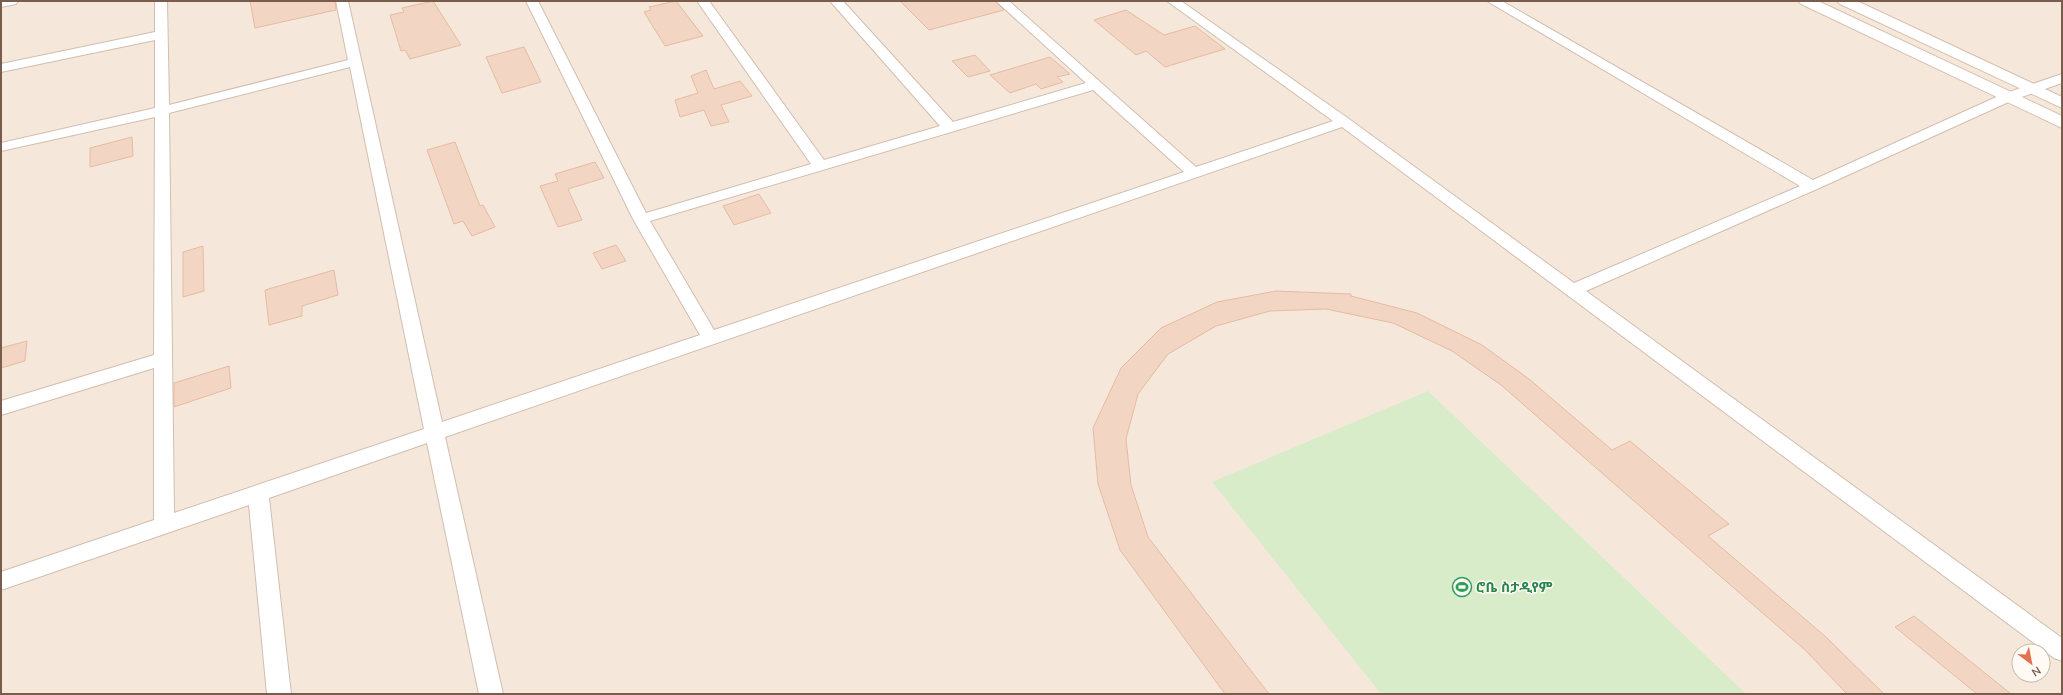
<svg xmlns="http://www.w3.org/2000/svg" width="2063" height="695" viewBox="0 0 2063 695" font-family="Mulish,'Noto Sans Ethiopic',sans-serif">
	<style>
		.residential { fill: #f5e8da; fill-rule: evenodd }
		.green { fill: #d8ecc9 }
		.building { fill: #f3d5c3; stroke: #e6bba3 }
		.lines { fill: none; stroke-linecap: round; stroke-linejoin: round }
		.minor-casing { stroke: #d1beb0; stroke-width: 2 }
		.secondary-casing { stroke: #d6c0b0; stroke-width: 2 }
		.minor { fill: #fff; fill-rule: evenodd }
		.secondary { fill: #fff; fill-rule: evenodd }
		.labels { text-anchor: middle; stroke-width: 3; stroke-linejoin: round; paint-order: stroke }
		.near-leisure-label { font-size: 14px; font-weight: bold; fill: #27864d; stroke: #fffaf3; text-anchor: start }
	</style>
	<rect width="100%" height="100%" fill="#fdf6ec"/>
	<path class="residential" d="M 1,1 L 2062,1 L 2062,694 L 1,694 ZM 2019,651 L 2043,651 L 2043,675 L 2019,675 Z"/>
	<path class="green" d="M 1428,391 L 1746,694 L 1381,694 L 1212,482 Z"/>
	<g class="building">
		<path d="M 250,1 L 335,1 L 336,10 L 255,28 Z"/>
		<path d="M 433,1 L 461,45 L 410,59 L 405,50 L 401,51 L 390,15 L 404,12 L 402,8 Z"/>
		<path d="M 676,1 L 703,36 L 665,46 L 644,12 L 651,10 L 649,7 Z"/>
		<path d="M 900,1 L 995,1 L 1004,10 L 929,30 Z"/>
		<path d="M 1126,10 L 1164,35 L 1195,26 L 1225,49 L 1165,67 L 1146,51 L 1136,55 L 1094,20 Z"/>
		<path d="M 524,47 L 541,82 L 502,93 L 486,57 Z"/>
		<path d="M 975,55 L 990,71 L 968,77 L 952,61 Z"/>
		<path d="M 1050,57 L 1070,74 L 1057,77 L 1063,82 L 1041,89 L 1036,84 L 1010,93 L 990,75 Z"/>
		<path d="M 706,70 L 714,89 L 740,81 L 752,96 L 721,105 L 729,122 L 711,126 L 704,110 L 680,117 L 675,100 L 698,93 L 691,76 Z"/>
		<path d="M 132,137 L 133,156 L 90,167 L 90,148 Z"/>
		<path d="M 455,142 L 480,206 L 483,205 L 495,227 L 472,236 L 463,221 L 454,224 L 427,150 Z"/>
		<path d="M 595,162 L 604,178 L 568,189 L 582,220 L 558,227 L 540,186 L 558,181 L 555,174 Z"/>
		<path d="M 759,194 L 771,213 L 734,225 L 723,206 Z"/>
		<path d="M 616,245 L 626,261 L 602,269 L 593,253 Z"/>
		<path d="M 203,246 L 204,291 L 183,297 L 183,252 Z"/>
		<path d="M 334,270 L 338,295 L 302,306 L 302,316 L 269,325 L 265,290 Z"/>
		<path d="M 1276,291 L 1351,294 L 1351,296 L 1417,313 L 1482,345 L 1529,379 L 1612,450 L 1630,441 L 1729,524 L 1708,536 L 1826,637 L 1884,694 L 1847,694 L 1805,650 L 1501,385 L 1452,351 L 1393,323 L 1326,309 L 1270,311 L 1216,326 L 1168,354 L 1138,394 L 1126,439 L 1131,485 L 1148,537 L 1269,694 L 1225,694 L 1120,550 L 1098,484 L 1093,428 L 1121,368 L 1161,328 L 1217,302 Z"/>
		<path d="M 27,341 L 25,361 L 1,368 L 1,348 Z"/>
		<path d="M 229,366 L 231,388 L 174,407 L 174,383 Z"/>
		<path d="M 1914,616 L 2011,694 L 1977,694 L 1895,627 Z"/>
	</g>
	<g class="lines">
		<defs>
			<g id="minor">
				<path d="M 1,1 L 18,1 L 16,4 L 1,7 Z"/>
				<path d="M 155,1 L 167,1 L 169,105 L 348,60 L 336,1 L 348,1 L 442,422 L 700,335 L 633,219 L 526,1 L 538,1 L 646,213 L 811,164 L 697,1 L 709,1 L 824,160 L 940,126 L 830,1 L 843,1 L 953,122 L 1086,83 L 996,1 L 1009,1 L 1196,167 L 1333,121 L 1167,1 L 1181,1 L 1349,119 L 1574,283 L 1800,186 L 1487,1 L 1502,1 L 1813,180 L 2003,94 L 2062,74 L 2062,83 L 2013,100 L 1817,189 L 1586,291 L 2062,638 L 2062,661 L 2054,658 L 1342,127 L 445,437 L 503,694 L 479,694 L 427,443 L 269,498 L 291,694 L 267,694 L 249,505 L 1,590 L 1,572 L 154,520 L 154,368 L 1,415 L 1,401 L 154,355 L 155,117 L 1,151 L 1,143 L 155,108 L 155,40 L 1,72 L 1,64 L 155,32 ZM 350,67 L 424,429 L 174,513 L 169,113 ZM 1093,90 L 1184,172 L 714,330 L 650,221 Z"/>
			</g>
			<g id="secondary">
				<path d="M 1798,1 L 1818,1 L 2062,116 L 2062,128 L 1801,4 Z"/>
				<path d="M 1837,1 L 1857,1 L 2062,97 L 2062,108 L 1840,4 Z"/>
			</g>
		</defs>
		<use href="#minor" class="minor-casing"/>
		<use href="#secondary" class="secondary-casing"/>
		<use href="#minor" class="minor"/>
		<use href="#secondary" class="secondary"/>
	</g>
	<defs>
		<symbol id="stadium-ring" viewBox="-11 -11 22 22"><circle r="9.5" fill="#fffaf3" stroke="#2e9e5b" stroke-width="1.5"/><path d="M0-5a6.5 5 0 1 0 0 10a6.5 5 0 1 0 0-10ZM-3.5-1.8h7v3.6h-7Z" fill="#2e9e5b"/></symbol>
	</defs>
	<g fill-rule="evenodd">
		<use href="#stadium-ring" x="1451" y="576" width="22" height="22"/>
	</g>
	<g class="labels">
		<g class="near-leisure-label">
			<text x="1476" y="592">ሮቤ ስታዲየም</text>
		</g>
	</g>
	<rect width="2063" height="695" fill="none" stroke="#7a5c4d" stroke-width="4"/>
	<g transform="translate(2031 663) rotate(148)"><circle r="19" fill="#fffaf3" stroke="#cabbb1"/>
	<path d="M0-3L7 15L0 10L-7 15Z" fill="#e76f51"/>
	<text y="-6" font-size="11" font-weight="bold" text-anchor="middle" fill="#7a5c4d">N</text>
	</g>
</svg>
